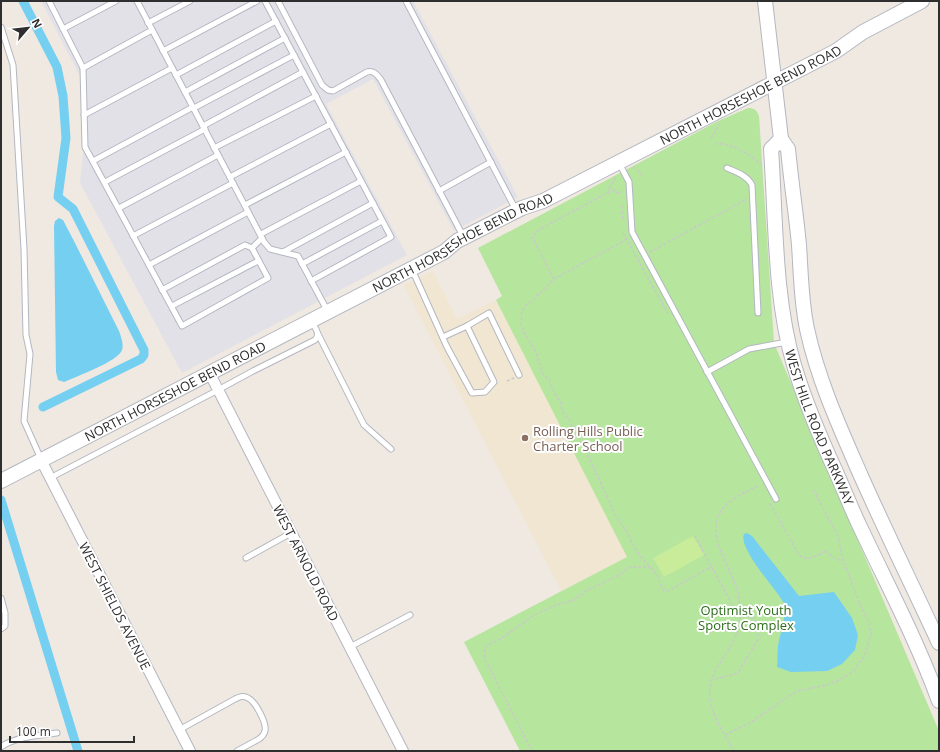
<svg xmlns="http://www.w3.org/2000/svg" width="940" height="752" viewBox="0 0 940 752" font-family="'Open Sans',sans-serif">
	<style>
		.industrial { fill: #e3e1e8 }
		.education { fill: #f0e6d1 }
		.green { fill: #b6e59e }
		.pitch { fill: #c9ec9a }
		.water { fill: #75cff0 }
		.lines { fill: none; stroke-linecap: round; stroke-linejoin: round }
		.canal { stroke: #75cff0; stroke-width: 9 }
		.lane-casing { stroke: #b4b7c1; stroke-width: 7 }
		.street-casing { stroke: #b4b7c1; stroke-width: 12 }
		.secondary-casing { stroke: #b4b7c1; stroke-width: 16 }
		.path { stroke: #c9c9c9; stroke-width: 1.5; stroke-dasharray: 3 2; stroke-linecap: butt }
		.lane { stroke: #fff; stroke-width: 5 }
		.street { stroke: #fff; stroke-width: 10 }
		.secondary { stroke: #fff; stroke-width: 14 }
		.education-dot { fill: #8d6e63; stroke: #fff; stroke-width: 1.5 }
		.labels { text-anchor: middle; stroke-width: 4; stroke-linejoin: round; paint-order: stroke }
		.street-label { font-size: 13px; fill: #2e2e2e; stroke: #fff }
		.education-label { font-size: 13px; fill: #785e54; stroke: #fff; text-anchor: start }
		.park-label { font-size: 13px; fill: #2c6e1b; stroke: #fff }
	</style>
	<rect width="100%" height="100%" fill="#efe9e1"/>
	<path class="industrial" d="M 41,1 L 413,1 L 518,197 L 454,231 L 373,79 L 326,104 L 407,255 L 182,373 L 80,183 L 84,141 L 81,78 Z"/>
	<path class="education" d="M 433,271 L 457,319 L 496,300 L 628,557 L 561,591 L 404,285 Z"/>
	<path class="green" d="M 748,108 C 754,108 757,110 759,116 L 774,343 L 939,731 L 939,751 L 520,751 L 464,642 L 627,557 L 496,300 L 502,296 L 478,248 L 718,121 Z"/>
	<path class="pitch" d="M 693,536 L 704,555 L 664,577 L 653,558 Z"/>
	<g class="water">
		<path d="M 59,218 L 63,220 L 75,243 L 119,331 C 121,337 124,344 122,350 C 119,361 75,377 64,382 L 58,380 L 56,372 L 54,226 L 55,221 Z"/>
		<path d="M 747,533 L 752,536 L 799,596 L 834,592 L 852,618 L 858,635 L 855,650 L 842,664 L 827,671 L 791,672 L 777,667 C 778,660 777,653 778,646 C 780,632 789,613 782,600 C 774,587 738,548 744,534 Z"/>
	</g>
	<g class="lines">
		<g class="canal">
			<path d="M 23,1 L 57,67 L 63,96 L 66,138 L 58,197 L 73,209 L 144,350 L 144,355 L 141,359 L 43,407"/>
			<path d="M 1,500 L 78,751"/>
		</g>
		<defs>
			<g id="lane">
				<path d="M 49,1 L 83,68 L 85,147 L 182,326 L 268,278 L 252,248 L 262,238"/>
				<path d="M 137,1 L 264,242 L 270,249 L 298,256 L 328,312"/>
				<path d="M 265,1 L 391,237 L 311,281"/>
				<path d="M 278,1 L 322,85 L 328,90 L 333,91 L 367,72 C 374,70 377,75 381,80 L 463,236"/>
				<path d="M 406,1 L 516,210"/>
				<path d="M 148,23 L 190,1"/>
				<path d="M 1,27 L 13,65 L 24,249 L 26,335 L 30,354 L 24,421 L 41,459"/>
				<path d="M 63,29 L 116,1"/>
				<path d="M 163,51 L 257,1"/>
				<path d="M 83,68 L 152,30"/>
				<path d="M 176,75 L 276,21"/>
				<path d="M 185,92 L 285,38"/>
				<path d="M 194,108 L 294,55"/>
				<path d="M 84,115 L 172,68"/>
				<path d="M 203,126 L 303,72"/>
				<path d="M 214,148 L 316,96"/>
				<path d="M 93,161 L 193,107"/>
				<path d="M 619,163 L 629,182 L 632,232 L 776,499"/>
				<path d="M 727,168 C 736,172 747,175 752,185 L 758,313"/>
				<path d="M 230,177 L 331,124"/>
				<path d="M 105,182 L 205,129"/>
				<path d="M 439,191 L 491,162"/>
				<path d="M 245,205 L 346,152"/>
				<path d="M 119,208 L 218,155"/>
				<path d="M 261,234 L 361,181"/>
				<path d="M 133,236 L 233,183"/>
				<path d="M 283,252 L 373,203"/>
				<path d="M 302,264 L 382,221"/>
				<path d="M 149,265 L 248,212"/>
				<path d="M 409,272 L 415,276 L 447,347 L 472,393 L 485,392 L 494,382 L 467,326"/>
				<path d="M 162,290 L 245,245 L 252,248"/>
				<path d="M 172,306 L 258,261"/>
				<path d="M 318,334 L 364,425 L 391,449"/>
				<path d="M 443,337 L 467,326 L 489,313 L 519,375"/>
				<path d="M 707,372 L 749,349 L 787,342"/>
				<path d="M 50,478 L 218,390 L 253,371 L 315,340 C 321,334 315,328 312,322"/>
				<path d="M 246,558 L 291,533"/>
				<path d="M 1,598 L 5,613 L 5,626 L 1,629"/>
				<path d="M 350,647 L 410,615"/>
				<path d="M 179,730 L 235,699 C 239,697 243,695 248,698 C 255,701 267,723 265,731 C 264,735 262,737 259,739 L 237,751"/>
				<path d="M 1,747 C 14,737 41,735 57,733"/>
			</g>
			<g id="street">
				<path d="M 210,374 L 403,751"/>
				<path d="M 41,460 L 190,751"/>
			</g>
			<g id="secondary">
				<path d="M 765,1 L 781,139 L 788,149 C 791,181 796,213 799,245 C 801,273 801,301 807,329 C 818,380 840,428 861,476 C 886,532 913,587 939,643"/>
				<path id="s1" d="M 781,139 L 771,149 C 776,220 774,297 794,365 C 805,402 820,437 836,472 C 845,492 853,513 863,533 C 889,588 918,643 939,701"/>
				<path id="s2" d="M 1,481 L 444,252 L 457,241 L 522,208 L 543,201 L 836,51 L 863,32 L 922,1"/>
			</g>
		</defs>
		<use href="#lane" class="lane-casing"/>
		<use href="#street" class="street-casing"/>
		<use href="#secondary" class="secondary-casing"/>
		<g class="path">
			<path d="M 711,138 L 714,134 L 719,124"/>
			<path d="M 715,144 C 731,142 749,154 761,164"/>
			<path d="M 633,167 L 639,171 L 641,175"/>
			<path d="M 607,193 L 616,177"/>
			<path d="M 622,206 L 623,221"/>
			<path d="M 623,233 L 668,314"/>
			<path d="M 627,239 L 554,279 L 532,301 L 526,305 L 522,311 L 521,323 L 524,332 L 535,350 L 543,374 L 550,381 L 554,393 L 560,401 L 563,412 L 569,420 L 574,430 L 581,441 L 617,518 L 628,533 L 632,543 L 640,556 L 658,576 L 662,589 L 668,591 L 711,567"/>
			<path d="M 650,252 L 747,199"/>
			<path d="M 554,279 L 532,237 L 540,229 L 615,189 L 617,194 L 622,191"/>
			<path d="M 507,381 L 514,378"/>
			<path d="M 770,503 L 799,555 C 809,563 818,555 827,550"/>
			<path d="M 695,536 L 733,606 C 746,616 762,617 758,639 L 739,671 L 735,674 L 711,680"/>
			<path d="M 825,551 L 836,559 L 842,561"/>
			<path d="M 725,735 L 751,722 L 797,691 L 827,685 L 839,680 L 851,673 L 864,657 L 871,634 L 869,623 L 860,604 L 842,557 L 838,536 L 813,489"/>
			<path d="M 532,751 L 485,659 L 484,652 L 486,646 L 502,638 L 534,615 L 557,605 L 574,600 L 586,591 L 619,575 L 630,567 L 647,567 L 651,568"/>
			<path d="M 734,751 C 726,737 715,721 711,704 C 704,674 726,660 736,635 C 740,624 741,610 739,599 C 736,574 710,545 717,520 C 722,501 744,493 760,485"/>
		</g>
		<use href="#lane" class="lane"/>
		<use href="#street" class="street"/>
		<use href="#secondary" class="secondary"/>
	</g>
	<circle class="education-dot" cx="525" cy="438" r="4"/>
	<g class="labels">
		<g class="street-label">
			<text dy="5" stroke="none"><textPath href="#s2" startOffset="844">NORTH HORSESHOE BEND ROAD</textPath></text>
			<text dy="5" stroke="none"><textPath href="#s2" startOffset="520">NORTH HORSESHOE BEND ROAD</textPath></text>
			<text dy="5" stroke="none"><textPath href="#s2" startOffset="196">NORTH HORSESHOE BEND ROAD</textPath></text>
			<text dy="5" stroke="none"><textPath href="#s1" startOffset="299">WEST HILL ROAD PARKWAY</textPath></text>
			<text transform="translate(306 563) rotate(63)" y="5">WEST ARNOLD ROAD</text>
			<text transform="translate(115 606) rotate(63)" y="5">WEST SHIELDS AVENUE</text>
		</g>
		<g class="education-label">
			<text x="533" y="436">Rolling Hills Public<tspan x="533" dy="15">Charter School</tspan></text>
		</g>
		<g class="park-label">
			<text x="746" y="615">Optimist Youth<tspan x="746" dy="15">Sports Complex</tspan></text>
		</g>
	</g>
	<rect width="940" height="752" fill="none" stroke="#2e2e2e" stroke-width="4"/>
	<g transform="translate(28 28) rotate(62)" stroke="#ffffff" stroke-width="3" paint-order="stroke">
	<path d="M0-3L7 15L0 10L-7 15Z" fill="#2e2e2e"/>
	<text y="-6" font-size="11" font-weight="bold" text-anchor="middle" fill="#2e2e2e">N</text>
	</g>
	<path d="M10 736v6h124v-6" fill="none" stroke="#2e2e2e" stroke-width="2"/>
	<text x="16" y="736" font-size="12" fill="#2e2e2e" stroke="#ffffff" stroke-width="3" paint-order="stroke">100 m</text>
</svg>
